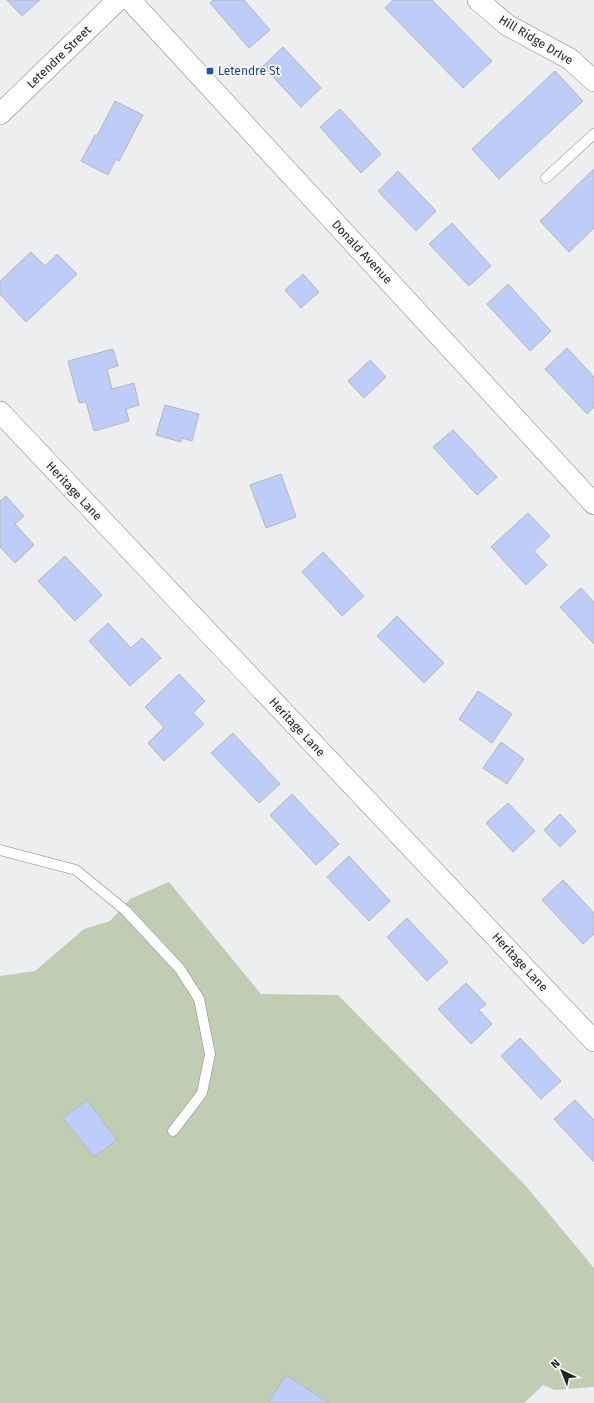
<svg xmlns="http://www.w3.org/2000/svg" width="594" height="1403" viewBox="0 0 594 1403" font-family="'Fira Sans',sans-serif">
	<style>
		.green { fill: #c1cdb3 }
		.building { fill: #becdf7; stroke: #b6b7b9 }
		.lines { fill: none; stroke-linecap: round; stroke-linejoin: round }
		.service-casing { stroke: #858587; stroke-width: 11 }
		.minor-casing { stroke: #858587; stroke-width: 22 }
		.service { stroke: #fff; stroke-width: 10 }
		.minor { stroke: #fff; stroke-width: 21 }
		.transit-dot { fill: #1a4fb4; stroke: #fafbfd; stroke-width: 1.5 }
		.labels { text-anchor: middle; stroke-width: 3.5; stroke-linejoin: round; paint-order: stroke }
		.street-label { font-size: 12px; fill: #242425; stroke: #fafbfd }
		.transit-label { font-size: 12px; fill: #164399; stroke: #fafbfd; text-anchor: start }
	</style>
	<rect width="100%" height="100%" fill="#edeef0"/>
	<path class="green" d="M 169,882 L 261,994 L 338,995 L 525,1185 L 594,1268 L 594,1387 L 555,1390 L 543,1385 L 524,1403 L 0,1403 L 0,976 L 35,971 L 84,929 L 110,921 L 130,899 Z"/>
	<g class="building">
		<path d="M 7,0 L 40,0 L 22,16 Z"/>
		<path d="M 213,0 L 244,0 L 270,30 L 249,48 L 210,3 Z"/>
		<path d="M 393,0 L 432,0 L 492,61 L 463,88 L 385,8 Z"/>
		<path d="M 283,47 L 321,88 L 301,107 L 263,66 Z"/>
		<path d="M 555,71 L 583,101 L 499,179 L 472,149 Z"/>
		<path d="M 115,101 L 143,115 L 119,161 L 116,159 L 108,175 L 81,161 L 95,135 L 97,136 Z"/>
		<path d="M 340,109 L 381,154 L 361,173 L 320,127 Z"/>
		<path d="M 594,169 L 594,228 L 569,252 L 540,221 Z"/>
		<path d="M 398,171 L 436,211 L 416,231 L 378,191 Z"/>
		<path d="M 452,223 L 491,266 L 469,286 L 429,244 Z"/>
		<path d="M 31,252 L 45,266 L 57,254 L 77,274 L 26,322 L 0,294 L 0,281 Z"/>
		<path d="M 303,274 L 319,292 L 301,308 L 285,290 Z"/>
		<path d="M 508,284 L 551,331 L 530,351 L 487,304 Z"/>
		<path d="M 567,348 L 594,377 L 594,407 L 587,414 L 545,369 Z"/>
		<path d="M 113,349 L 118,366 L 107,369 L 112,389 L 134,383 L 139,405 L 126,409 L 129,421 L 94,431 L 86,402 L 79,403 L 68,361 Z"/>
		<path d="M 370,360 L 386,377 L 364,398 L 348,381 Z"/>
		<path d="M 165,405 L 199,414 L 192,441 L 182,438 L 181,442 L 156,435 Z"/>
		<path d="M 453,430 L 497,477 L 477,495 L 433,447 Z"/>
		<path d="M 281,474 L 296,517 L 266,528 L 250,485 Z"/>
		<path d="M 6,496 L 24,516 L 15,524 L 34,545 L 15,563 L 0,547 L 0,501 Z"/>
		<path d="M 528,513 L 550,536 L 534,551 L 547,565 L 526,585 L 491,547 Z"/>
		<path d="M 323,552 L 364,596 L 342,616 L 302,572 Z"/>
		<path d="M 65,556 L 102,595 L 75,621 L 38,581 Z"/>
		<path d="M 581,588 L 594,602 L 594,644 L 560,607 Z"/>
		<path d="M 397,616 L 444,663 L 424,683 L 377,636 Z"/>
		<path d="M 108,623 L 131,648 L 142,638 L 161,658 L 130,686 L 89,641 Z"/>
		<path d="M 179,674 L 205,701 L 193,713 L 204,724 L 164,761 L 148,743 L 164,727 L 145,707 Z"/>
		<path d="M 478,691 L 512,714 L 492,743 L 459,719 Z"/>
		<path d="M 233,733 L 280,784 L 259,803 L 211,753 Z"/>
		<path d="M 501,742 L 524,759 L 507,784 L 483,768 Z"/>
		<path d="M 292,794 L 339,844 L 316,865 L 270,815 Z"/>
		<path d="M 508,803 L 535,831 L 513,852 L 486,823 Z"/>
		<path d="M 560,814 L 576,831 L 560,847 L 544,830 Z"/>
		<path d="M 349,856 L 390,901 L 369,921 L 327,877 Z"/>
		<path d="M 563,880 L 594,913 L 594,934 L 583,944 L 542,900 Z"/>
		<path d="M 407,918 L 448,962 L 427,981 L 387,937 Z"/>
		<path d="M 466,983 L 486,1004 L 479,1010 L 492,1024 L 471,1044 L 438,1009 Z"/>
		<path d="M 520,1038 L 561,1081 L 541,1099 L 501,1056 Z"/>
		<path d="M 87,1100 L 117,1140 L 94,1157 L 63,1118 Z"/>
		<path d="M 575,1100 L 594,1120 L 594,1162 L 554,1119 Z"/>
		<path d="M 286,1375 L 329,1403 L 272,1403 L 269,1401 Z"/>
	</g>
	<g class="lines">
		<defs>
			<g id="service">
				<path d="M 546,178 L 594,134"/>
				<path d="M 0,850 L 76,870 L 126,911 L 180,969 L 199,999 L 210,1054 L 202,1093 L 173,1131"/>
			</g>
			<g id="minor">
				<path d="M 130,0 L 594,504"/>
				<path d="M 478,0 L 507,25 L 570,59 L 594,81"/>
				<path d="M 0,114 L 118,0"/>
				<path d="M 0,412 L 594,1041"/>
			</g>
		</defs>
		<use href="#service" class="service-casing"/>
		<use href="#minor" class="minor-casing"/>
		<use href="#service" class="service"/>
		<use href="#minor" class="minor"/>
	</g>
	<rect class="transit-dot" x="206" y="67" width="8" height="8" rx="2"/>
	<g class="labels">
		<g class="street-label">
			<text transform="translate(536 40) rotate(31)" y="4">Hill Ridge DrIve</text>
			<text transform="translate(59 57) rotate(-44)" y="4">Letendre Street</text>
			<text transform="translate(362 252) rotate(47)" y="4">Donald Avenue</text>
			<text transform="translate(74 491) rotate(47)" y="4">Heritage Lane</text>
			<text transform="translate(297 727) rotate(47)" y="4">Heritage Lane</text>
			<text transform="translate(520 962) rotate(47)" y="4">Heritage Lane</text>
		</g>
		<g class="transit-label">
			<text x="218" y="75">Letendre St</text>
		</g>
	</g>
	<g transform="translate(562 1371) rotate(317)" stroke="#fafbfd" stroke-width="3" paint-order="stroke">
	<path d="M0-3L7 15L0 10L-7 15Z" fill="#242425"/>
	<text y="-6" font-size="11" font-weight="bold" text-anchor="middle" fill="#242425">N</text>
	</g>
</svg>
